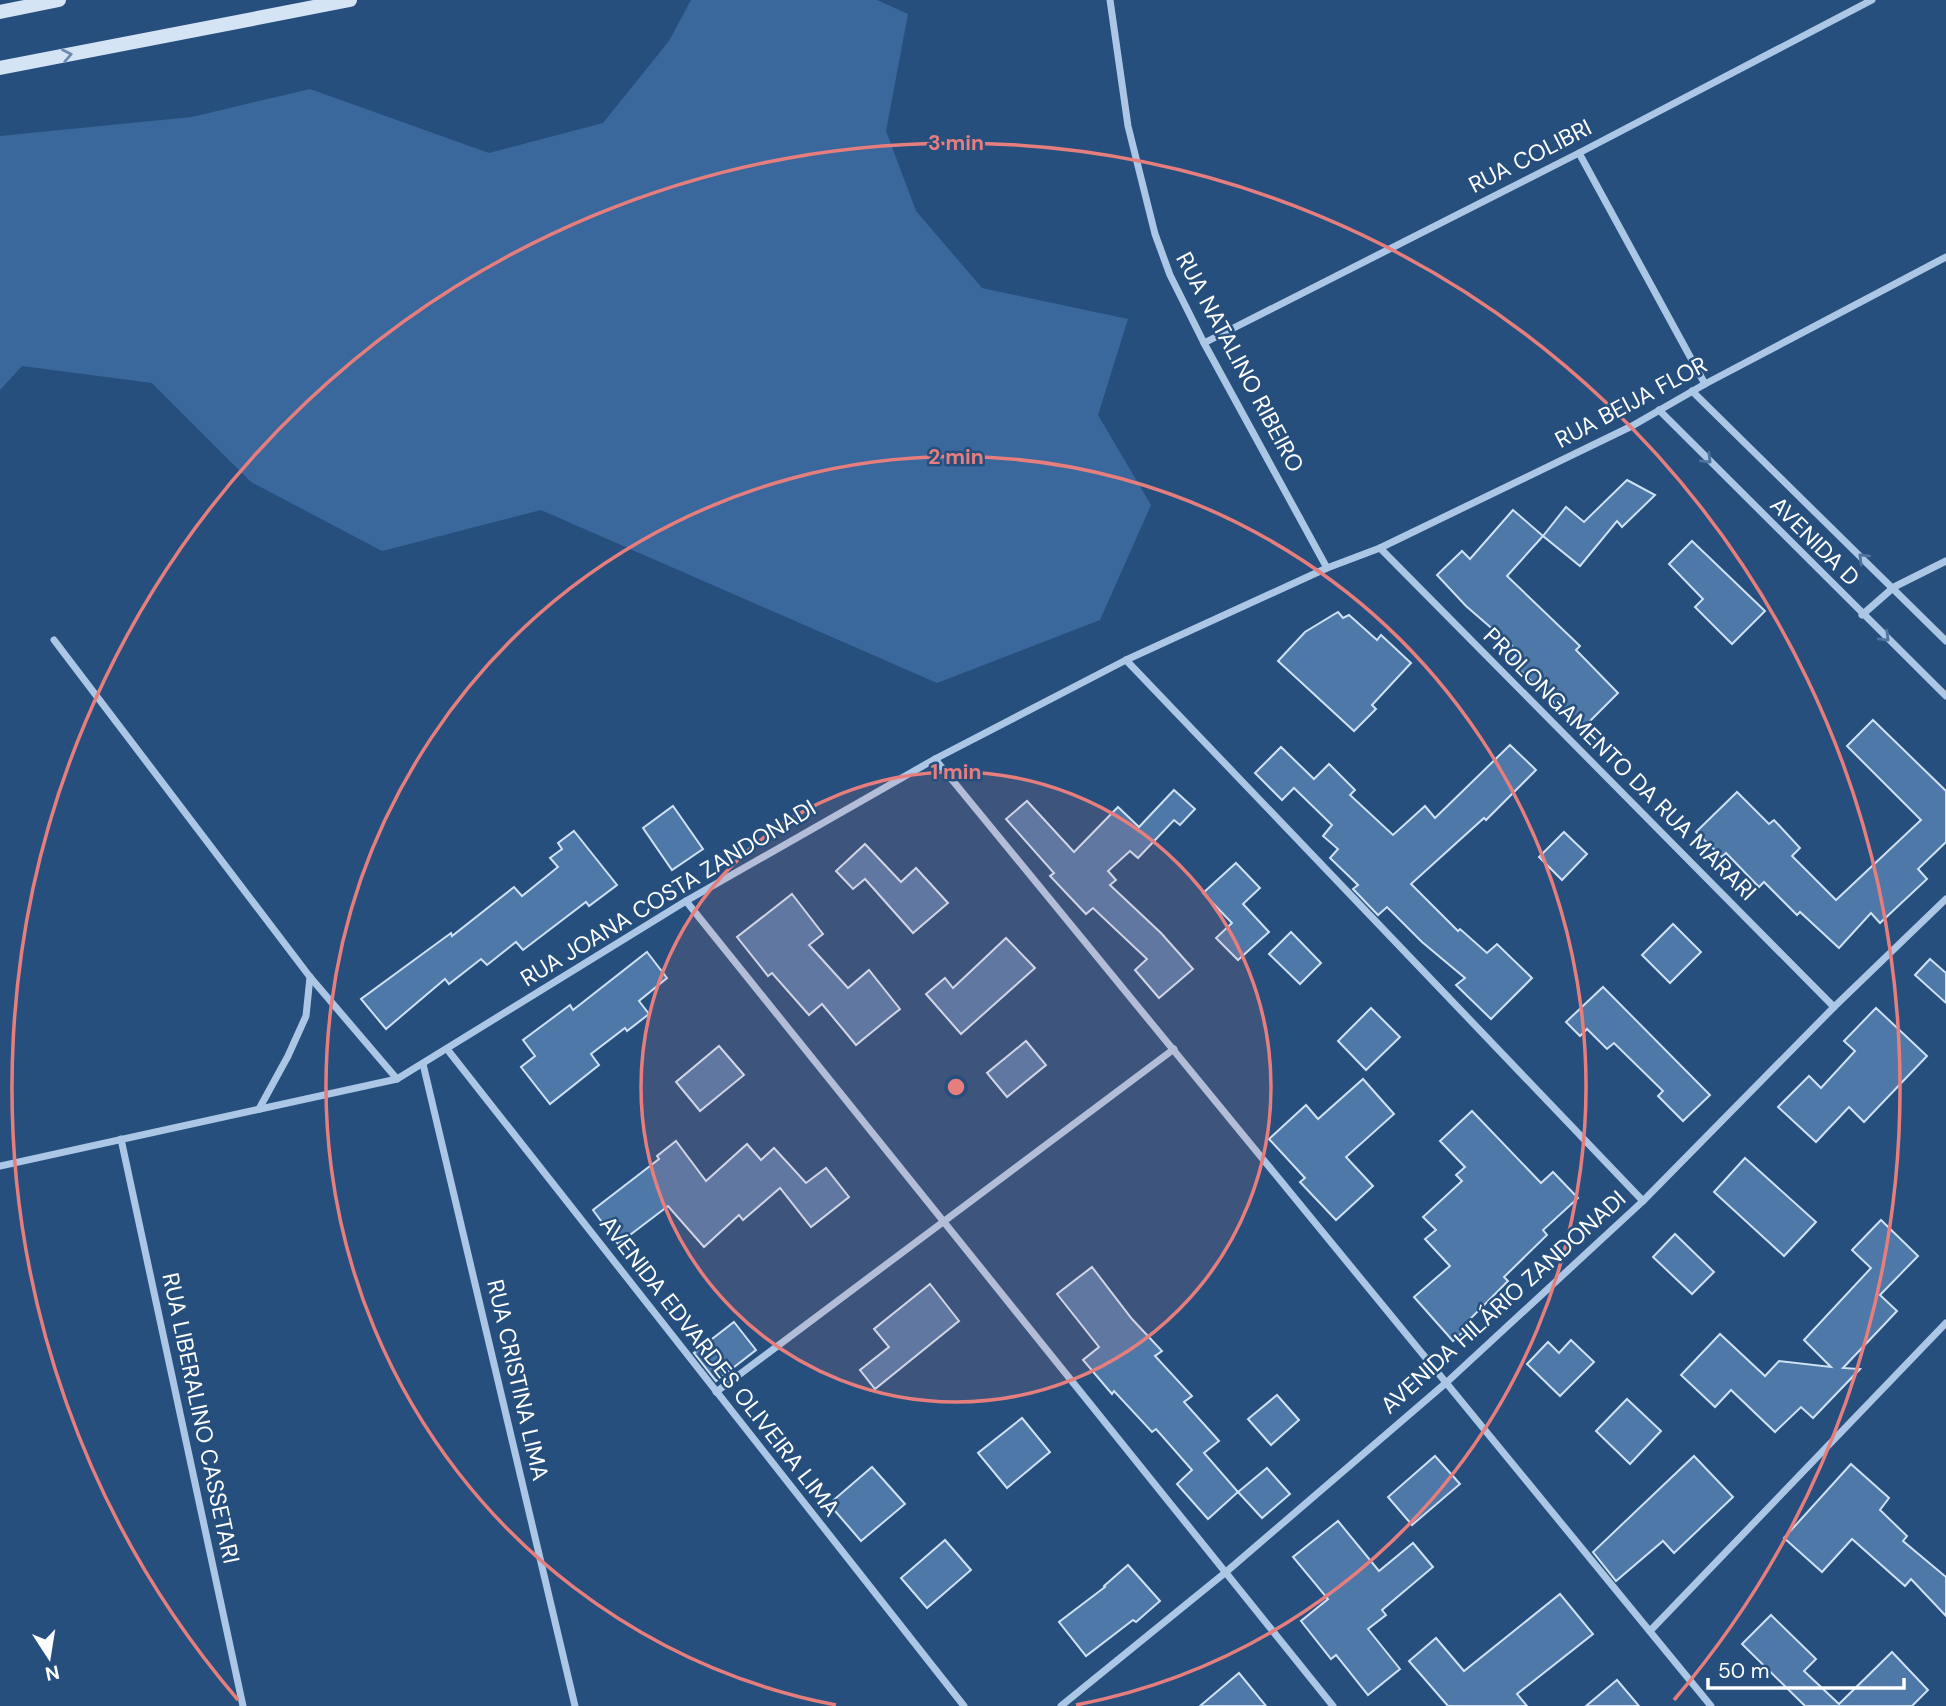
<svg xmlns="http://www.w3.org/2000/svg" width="1946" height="1706" viewBox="0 0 1946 1706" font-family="'DM Sans',sans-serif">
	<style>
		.green { fill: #3a689c }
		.building { fill: #4e78a7; stroke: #cfe1f4; stroke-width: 2 }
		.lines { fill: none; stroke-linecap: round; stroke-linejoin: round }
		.street { stroke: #acc7e5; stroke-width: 7 }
		.secondary { stroke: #d5e4f5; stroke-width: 14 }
		.oneway { stroke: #6c8bae }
		.oneway2 { stroke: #4e739d }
		.ring { fill: none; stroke: #e67e7e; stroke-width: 3.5 }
		.labels { text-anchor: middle; stroke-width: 5; stroke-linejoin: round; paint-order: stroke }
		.street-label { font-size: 23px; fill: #fff; stroke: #264f7e }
		.centre { fill: #e67e7e; stroke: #264f7e; stroke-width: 3.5 }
		.ring-label { font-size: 21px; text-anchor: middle; font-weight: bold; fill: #e67e7e; stroke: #264f7e; stroke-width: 5; stroke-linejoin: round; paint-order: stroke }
	</style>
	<rect width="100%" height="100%" fill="#264f7e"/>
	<path class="green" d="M 691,0 L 877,0 L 908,14 L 886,131 L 916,211 L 982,288 L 1128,319 L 1098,415 L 1151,505 L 1100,620 L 937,683 L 541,510 L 382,551 L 251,482 L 152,383 L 22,366 L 0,390 L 0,136 L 192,117 L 310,89 L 489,153 L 603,123 L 669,41 Z"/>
	<g class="building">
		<path d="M 1627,480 L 1655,495 L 1622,527 L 1617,521 L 1580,566 L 1543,536 L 1566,507 L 1584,522 Z"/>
		<path d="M 1513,510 L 1543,536 L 1507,576 L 1580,646 L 1576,650 L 1618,693 L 1582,729 L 1510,661 L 1519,652 L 1466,606 L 1437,575 L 1462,551 L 1470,559 Z"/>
		<path d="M 1692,541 L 1765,611 L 1732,644 L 1695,607 L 1703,599 L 1669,564 Z"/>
		<path d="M 1338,612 L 1343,618 L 1349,615 L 1377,640 L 1381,635 L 1411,663 L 1372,705 L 1376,709 L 1354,731 L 1278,661 L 1305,632 Z"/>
		<path d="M 1873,720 L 1946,791 L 1946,842 L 1918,869 L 1927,879 L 1880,923 L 1871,913 L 1839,948 L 1800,912 L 1797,915 L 1764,882 L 1759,887 L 1726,853 L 1722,857 L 1696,832 L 1737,792 L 1769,824 L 1774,820 L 1800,848 L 1792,856 L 1836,900 L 1921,820 L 1847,746 Z"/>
		<path d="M 1510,745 L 1536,770 L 1486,820 L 1484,818 L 1411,884 L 1458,931 L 1460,929 L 1487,953 L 1497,944 L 1532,978 L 1491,1019 L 1456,985 L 1465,978 L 1422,942 L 1387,907 L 1378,915 L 1353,889 L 1358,885 L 1330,858 L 1338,849 L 1323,836 L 1332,825 L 1294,788 L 1282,800 L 1255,773 L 1281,747 L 1314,779 L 1329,764 L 1355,790 L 1350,795 L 1393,835 L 1425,806 L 1435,818 Z"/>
		<path d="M 1174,790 L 1195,809 L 1180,825 L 1174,820 L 1138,858 L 1130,851 L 1108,871 L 1116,880 L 1110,885 L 1161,933 L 1193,969 L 1159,998 L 1135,970 L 1147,959 L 1093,908 L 1086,914 L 1050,876 L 1054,873 L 1006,819 L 1027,801 L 1074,852 L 1118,807 L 1139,827 Z"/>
		<path d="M 673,806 L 703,849 L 672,870 L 643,828 Z"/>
		<path d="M 574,831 L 617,885 L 589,906 L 586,902 L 523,950 L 516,942 L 487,965 L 481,959 L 449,984 L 445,979 L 386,1029 L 361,999 L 451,933 L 452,936 L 514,887 L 522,896 L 558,867 L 550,858 L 562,849 L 558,843 Z"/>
		<path d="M 1564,832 L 1587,854 L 1562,880 L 1539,857 Z"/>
		<path d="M 865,844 L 901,882 L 916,868 L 948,903 L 913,933 L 865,879 L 853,889 L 836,871 Z"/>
		<path d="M 1236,863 L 1260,888 L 1243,904 L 1269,932 L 1238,960 L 1216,938 L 1232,923 L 1203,893 Z"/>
		<path d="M 792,894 L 823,934 L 809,945 L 848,988 L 869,970 L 900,1009 L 856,1045 L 822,1004 L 809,1015 L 772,973 L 768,976 L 737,937 Z"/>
		<path d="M 1673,924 L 1701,952 L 1670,983 L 1642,955 Z"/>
		<path d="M 1291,932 L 1321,963 L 1300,984 L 1269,954 Z"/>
		<path d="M 1006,938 L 1035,968 L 961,1034 L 926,994 L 945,978 L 953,988 Z"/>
		<path d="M 647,952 L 667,978 L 639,1001 L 649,1014 L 627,1031 L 625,1028 L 591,1054 L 599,1065 L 550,1104 L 521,1067 L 535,1056 L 523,1040 L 570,1005 L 573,1010 Z"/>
		<path d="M 1930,959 L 1946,973 L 1946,1003 L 1915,975 Z"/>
		<path d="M 1603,987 L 1710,1095 L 1683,1121 L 1658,1096 L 1663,1091 L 1614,1043 L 1607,1049 L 1587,1029 L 1580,1036 L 1566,1022 Z"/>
		<path d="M 1371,1008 L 1400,1037 L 1366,1070 L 1338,1041 Z"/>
		<path d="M 1876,1008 L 1927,1056 L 1864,1122 L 1849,1107 L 1816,1142 L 1778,1107 L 1809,1076 L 1821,1088 L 1855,1051 L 1844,1041 Z"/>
		<path d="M 1026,1041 L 1046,1065 L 1007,1097 L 987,1073 Z"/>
		<path d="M 719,1046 L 744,1075 L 700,1111 L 676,1082 Z"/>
		<path d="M 1363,1079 L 1394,1114 L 1346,1157 L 1373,1186 L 1336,1220 L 1300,1182 L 1305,1178 L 1269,1139 L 1306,1105 L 1318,1119 Z"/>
		<path d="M 1472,1111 L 1541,1183 L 1553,1172 L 1578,1198 L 1543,1230 L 1547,1235 L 1504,1277 L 1508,1281 L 1470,1319 L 1473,1323 L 1453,1341 L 1414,1297 L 1450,1266 L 1425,1239 L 1436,1230 L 1423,1217 L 1462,1181 L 1456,1175 L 1465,1167 L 1440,1141 Z"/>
		<path d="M 676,1141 L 706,1181 L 747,1144 L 761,1160 L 774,1148 L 806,1183 L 826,1168 L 849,1197 L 811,1227 L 780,1188 L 743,1220 L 739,1215 L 704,1247 L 668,1206 L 618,1244 L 593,1210 L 659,1159 L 657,1156 Z"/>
		<path d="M 1745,1158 L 1816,1222 L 1784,1256 L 1714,1192 Z"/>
		<path d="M 1881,1220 L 1918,1256 L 1880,1295 L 1897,1311 L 1843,1368 L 1860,1369 L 1813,1418 L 1801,1407 L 1775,1432 L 1731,1390 L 1715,1407 L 1681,1375 L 1720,1334 L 1765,1376 L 1779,1361 L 1831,1367 L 1804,1340 L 1871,1268 L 1852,1250 Z"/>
		<path d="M 1675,1234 L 1714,1272 L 1692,1294 L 1653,1257 Z"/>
		<path d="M 1092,1267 L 1132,1319 L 1162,1351 L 1155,1356 L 1192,1396 L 1184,1402 L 1219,1441 L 1204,1453 L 1238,1492 L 1208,1519 L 1177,1484 L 1192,1470 L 1156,1429 L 1152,1432 L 1114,1391 L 1112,1394 L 1083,1360 L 1099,1347 L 1057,1294 Z"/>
		<path d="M 930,1284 L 959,1321 L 875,1389 L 860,1370 L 889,1347 L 874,1329 Z"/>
		<path d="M 734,1322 L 756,1350 L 716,1381 L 694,1353 Z"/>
		<path d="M 1571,1340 L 1594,1362 L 1560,1396 L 1527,1364 L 1548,1342 L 1559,1353 Z"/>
		<path d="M 1277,1395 L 1299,1420 L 1271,1445 L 1248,1419 Z"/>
		<path d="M 1627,1399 L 1661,1431 L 1630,1464 L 1596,1431 Z"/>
		<path d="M 1022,1418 L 1050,1452 L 1007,1488 L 978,1453 Z"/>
		<path d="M 1435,1456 L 1460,1484 L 1412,1525 L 1388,1497 Z"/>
		<path d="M 1694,1456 L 1733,1497 L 1674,1553 L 1663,1541 L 1616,1581 L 1593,1552 Z"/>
		<path d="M 1851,1464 L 1889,1498 L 1880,1510 L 1907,1536 L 1903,1541 L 1946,1577 L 1946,1616 L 1911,1579 L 1905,1586 L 1852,1539 L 1822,1572 L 1784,1538 Z"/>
		<path d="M 872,1467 L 905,1504 L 861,1541 L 829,1504 Z"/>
		<path d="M 1267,1468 L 1290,1494 L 1262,1518 L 1238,1492 Z"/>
		<path d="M 1338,1521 L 1379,1571 L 1413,1543 L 1433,1567 L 1382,1610 L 1386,1615 L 1368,1629 L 1400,1669 L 1368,1695 L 1336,1655 L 1331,1659 L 1301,1621 L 1328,1599 L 1293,1557 Z"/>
		<path d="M 945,1540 L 971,1570 L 927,1608 L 901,1578 Z"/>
		<path d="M 1128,1565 L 1160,1601 L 1136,1622 L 1133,1620 L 1086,1656 L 1059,1622 L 1105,1587 L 1104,1586 Z"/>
		<path d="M 1560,1594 L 1593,1634 L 1517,1694 L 1527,1706 L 1448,1706 L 1409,1661 L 1436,1638 L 1464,1671 Z"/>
		<path d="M 1771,1615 L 1816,1659 L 1804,1671 L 1839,1704 L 1892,1652 L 1928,1690 L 1912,1706 L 1805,1706 L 1742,1644 Z"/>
		<path d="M 1239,1673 L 1266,1706 L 1200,1706 Z"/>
		<path d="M 1617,1680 L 1639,1706 L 1586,1706 Z"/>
	</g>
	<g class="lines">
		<g class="street">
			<path d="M 1110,0 L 1128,126 L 1155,234 L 1170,275 L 1204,343 L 1327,568"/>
			<path d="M 1579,153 L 1705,384"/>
			<path d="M 1204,343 L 1579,153 L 1872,0"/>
			<path d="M 1692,391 L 1946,641"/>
			<path d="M 1659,410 L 1946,696"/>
			<path d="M 1380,548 L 1834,1007"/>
			<path d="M 1862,615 L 1894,587 L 1946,561"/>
			<path d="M 54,640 L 310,977 L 397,1079"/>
			<path d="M 1126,660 L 1643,1201"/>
			<path d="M 935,759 L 1711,1706"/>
			<path d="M 686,901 L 1333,1706"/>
			<path d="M 447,1049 L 964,1706"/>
			<path d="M 423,1064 L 575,1706"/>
			<path d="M 259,1109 L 288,1056 L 306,1016 L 310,977"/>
			<path d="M 121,1139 L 243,1706"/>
			<path d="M 0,1166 L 397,1079 L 686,901 L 935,759 L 1126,660 L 1327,568 L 1380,548 L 1632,426 L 1705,384 L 1946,257"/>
			<path d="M 716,1392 L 1174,1049"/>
			<path d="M 1650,1631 L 1946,1323"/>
			<path d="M 1061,1706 L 1226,1572 L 1447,1382 L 1643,1201 L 1834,1007 L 1946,899"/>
		</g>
		<g class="secondary">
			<path d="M 0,12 L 59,0"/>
			<path d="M 0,68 L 350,0"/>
		</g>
	</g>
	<defs><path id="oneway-chevron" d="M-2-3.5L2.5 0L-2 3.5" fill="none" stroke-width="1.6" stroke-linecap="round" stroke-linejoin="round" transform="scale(1.75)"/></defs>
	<use class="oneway" href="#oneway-chevron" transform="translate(67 55) rotate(-11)"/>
	<g class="oneway2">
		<use href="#oneway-chevron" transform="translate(1707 459) rotate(45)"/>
		<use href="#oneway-chevron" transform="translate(1863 558) rotate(-136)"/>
		<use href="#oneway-chevron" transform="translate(1885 637) rotate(44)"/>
	</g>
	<circle cx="956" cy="1087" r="315" fill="#e67e7e" fill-opacity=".12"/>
	<g class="ring">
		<circle cx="956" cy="1087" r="315"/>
		<path d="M836 1705A630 630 0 1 1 1076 1705"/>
		<path d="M238 1700A944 944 0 1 1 1674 1700"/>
	</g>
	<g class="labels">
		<g class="street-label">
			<text transform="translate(1530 156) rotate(-27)" y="8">RUA COLIBRI</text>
			<text transform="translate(1240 362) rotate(62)" y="8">RUA NATALINO RIBEIRO</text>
			<text transform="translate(1631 402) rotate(-28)" y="8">RUA BEIJA FLOR</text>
			<text transform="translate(1815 541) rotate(45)" y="8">AVENIDA D</text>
			<text transform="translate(1620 764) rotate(45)" y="8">PROLONGAMENTO DA RUA MARARI</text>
			<text transform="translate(668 893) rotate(-31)" y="8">RUA JOANA COSTA ZANDONADI</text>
			<text transform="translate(1503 1302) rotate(-42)" y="8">AVENIDA HILÁRIO ZANDONADI</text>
			<text transform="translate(720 1366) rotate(52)" y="8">AVENIDA EDVARDES OLIVEIRA LIMA</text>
			<text transform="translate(518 1380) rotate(77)" y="8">RUA CRISTINA LIMA</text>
			<text transform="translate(201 1418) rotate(78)" y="8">RUA LIBERALINO CASSETARI</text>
		</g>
	</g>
	<circle cx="956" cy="1087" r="10" class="centre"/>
	<g class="ring-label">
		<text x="956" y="150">3 min</text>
		<text x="956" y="464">2 min</text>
		<text x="956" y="779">1 min</text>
	</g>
	<g transform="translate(49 1657) rotate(168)" stroke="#264f7e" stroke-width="5" paint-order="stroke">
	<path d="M0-5L12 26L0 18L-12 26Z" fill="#ffffff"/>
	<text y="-10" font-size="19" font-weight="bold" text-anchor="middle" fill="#ffffff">N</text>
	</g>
	<path d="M1708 1678v10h196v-10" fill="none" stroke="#ffffff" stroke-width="3.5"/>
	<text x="1718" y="1678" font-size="21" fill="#ffffff" stroke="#264f7e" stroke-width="5" paint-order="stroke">50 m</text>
</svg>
